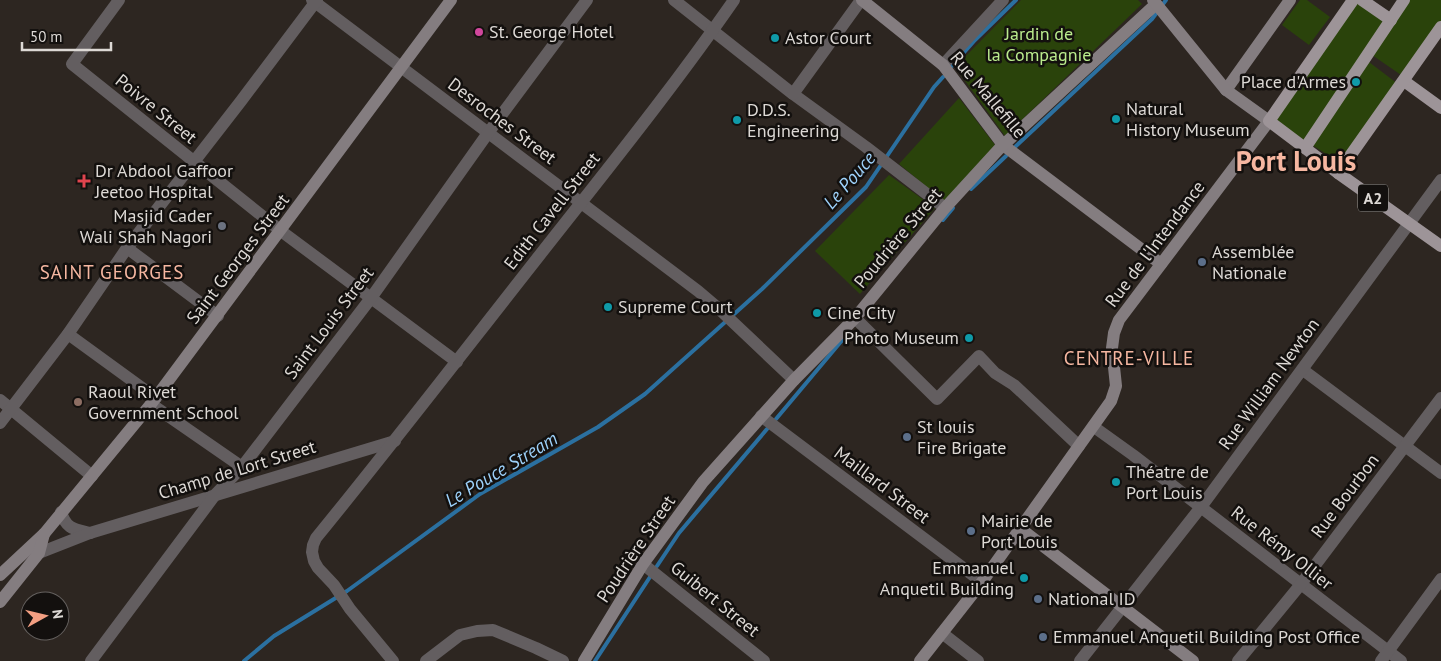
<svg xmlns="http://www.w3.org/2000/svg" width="1441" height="661" viewBox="0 0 1441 661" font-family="'PT Sans',sans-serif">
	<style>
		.green { fill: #2a430b }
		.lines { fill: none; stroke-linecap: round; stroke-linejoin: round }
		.stream { stroke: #2b70a0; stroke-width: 4 }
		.street { stroke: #635e60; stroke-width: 12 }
		.secondary { stroke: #847d80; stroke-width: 12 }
		.primary { stroke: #9d9498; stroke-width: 12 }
		.hotel-dot { fill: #d1479c; stroke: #13100e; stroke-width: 2 }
		.culture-dot { fill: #0f9aa8; stroke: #13100e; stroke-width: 2 }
		.health-dot { fill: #e0444e; stroke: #13100e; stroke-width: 2 }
		.worship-dot { fill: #6b7280; stroke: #13100e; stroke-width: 2 }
		.service-dot { fill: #5c6f8a; stroke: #13100e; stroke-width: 2 }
		.education-dot { fill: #8d6e63; stroke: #13100e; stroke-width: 2 }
		.labels { text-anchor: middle; stroke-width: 5; stroke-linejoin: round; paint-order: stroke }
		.shield { fill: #13100e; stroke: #a09d99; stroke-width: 1 }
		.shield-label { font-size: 16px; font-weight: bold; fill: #ddd9d5 }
		.poi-label { font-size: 18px; fill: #ddd9d5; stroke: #13100e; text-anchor: start }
		.park-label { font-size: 18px; fill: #baeb8d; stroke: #13100e }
		.street-label { font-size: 18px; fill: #ddd9d5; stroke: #13100e }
		.water-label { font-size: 19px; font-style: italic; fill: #9dd1fa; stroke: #13100e }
		.neighbourhood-label { font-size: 19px; letter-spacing: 1px; fill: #f6b7a1; stroke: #13100e }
		.town-label { font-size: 28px; font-weight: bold; fill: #f6b7a1; stroke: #13100e }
	</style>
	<rect width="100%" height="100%" fill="#2d2621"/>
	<g class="green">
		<path d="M 1021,0 L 1138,0 L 1142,4 L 1005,136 L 955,67 Z"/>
		<path d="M 1300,0 L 1307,0 L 1330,17 L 1309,45 L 1282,25 Z"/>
		<path d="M 1409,0 L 1441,0 L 1441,23 L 1404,77 L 1372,55 Z"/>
		<path d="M 1357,1 L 1386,21 L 1307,142 L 1275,120 Z"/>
		<path d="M 1369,62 L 1398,84 L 1339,162 L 1312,145 Z"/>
		<path d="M 959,98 L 995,145 L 944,201 L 899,164 Z"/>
		<path d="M 889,175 L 935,208 L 860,294 L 815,251 Z"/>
	</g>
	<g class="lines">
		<g class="stream">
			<path d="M 952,66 L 975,40 L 1016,0"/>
			<path d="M 1016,146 L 1152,19 L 1166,0"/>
			<path d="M 971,189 L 1006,156"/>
			<path d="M 943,220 L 953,208"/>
			<path d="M 776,419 L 844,338"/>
			<path d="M 657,566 L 679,533 L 767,429"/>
			<path d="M 244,661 L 274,636 L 347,591 L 480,494 L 598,427 L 645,394 L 762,289 L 866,187 L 934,87 L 943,77"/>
			<path d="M 595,661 L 650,577"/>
		</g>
		<g class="street">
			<path d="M 119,0 L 72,64 L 281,231 L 457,362"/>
			<path d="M 312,0 L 698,291 L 718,308 L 794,380"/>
			<path d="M 674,0 L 793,94 L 866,147 L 945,208"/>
			<path d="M 943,65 L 1003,0"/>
			<path d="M 793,94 L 861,0"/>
			<path d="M 127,248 L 218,316"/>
			<path d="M 855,318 L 937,399 L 979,356 L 995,373 L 1014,385 L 1079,446"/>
			<path d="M 68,334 L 156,398"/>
			<path d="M 1303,370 L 1441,473"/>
			<path d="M 0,400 L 92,476"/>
			<path d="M 151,404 L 242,467"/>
			<path d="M 761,416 L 982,582"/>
			<path d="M 0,423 L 68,334 L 127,248 L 241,101 L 317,0"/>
			<path d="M 1094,427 L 1133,455 L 1401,661"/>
			<path d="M 61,512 C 66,529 74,529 90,533"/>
			<path d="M 39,553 L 90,533 L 395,441"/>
			<path d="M 643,564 L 764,661"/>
			<path d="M 942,633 L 978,661"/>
			<path d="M 91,661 L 215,495 L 242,467 L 371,298 L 488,133 L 587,0"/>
			<path d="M 393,661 L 350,609 L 334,585 L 318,568 L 314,561 L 312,552 L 313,545 L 316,538 C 392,445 465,350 539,256 C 605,172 673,88 734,0"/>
			<path d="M 426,661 L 460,635 L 477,631 L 493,630 L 536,648 L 563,661"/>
			<path d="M 1080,661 L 1201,507 L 1441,180"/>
			<path d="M 1238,661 L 1301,584 L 1441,398"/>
			<path d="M 1381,661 L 1441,579"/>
		</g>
		<g class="secondary">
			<path d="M 862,0 L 943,65 L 1003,145 L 1161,264"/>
			<path d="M 1226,90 L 1290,0"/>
			<path d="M 1021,529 L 1193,661"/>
			<path d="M 0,575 L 44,534 L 151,404 L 451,0"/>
			<path d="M 0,602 L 39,553 L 44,534"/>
			<path d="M 584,661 L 643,564 L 703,482 L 794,380 L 855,318 L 945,208 L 999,149 L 1156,4"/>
			<path d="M 920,661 L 982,582 L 1111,401 L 1116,386 L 1112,348 L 1114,333 L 1119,320 L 1269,121 L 1226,90 L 1153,0"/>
		</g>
		<g class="primary">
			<path d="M 1353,0 L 1269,121 L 1338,173 L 1441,246"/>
			<path d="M 1362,0 L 1391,20"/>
			<path d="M 1404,81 L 1441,108"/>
			<path d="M 1305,148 L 1404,0"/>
			<path d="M 1338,173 L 1441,27"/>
		</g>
	</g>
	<circle class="hotel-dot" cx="479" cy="32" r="5"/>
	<g class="culture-dot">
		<circle cx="775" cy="38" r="5"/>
		<circle cx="1356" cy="82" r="5"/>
		<circle cx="1116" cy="119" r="5"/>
		<circle cx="737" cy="120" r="5"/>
		<circle cx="608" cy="307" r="5"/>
		<circle cx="817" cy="313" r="5"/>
		<circle cx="969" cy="338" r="5"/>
		<circle cx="1116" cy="482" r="5"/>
		<circle cx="1024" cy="578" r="5"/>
	</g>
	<path class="health-dot" d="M81.5 173.5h5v5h5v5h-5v5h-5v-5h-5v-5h5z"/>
	<circle class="worship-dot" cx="222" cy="226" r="5"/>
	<g class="service-dot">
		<circle cx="1202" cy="262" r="5"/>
		<circle cx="907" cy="437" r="5"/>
		<circle cx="971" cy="531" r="5"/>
		<circle cx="1038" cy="599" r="5"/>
		<circle cx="1043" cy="637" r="5"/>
	</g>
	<circle class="education-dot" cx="78" cy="402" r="5"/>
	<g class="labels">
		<rect class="shield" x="1358" y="184.5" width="30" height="27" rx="4"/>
		<g class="shield-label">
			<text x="1373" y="204">A2</text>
		</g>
		<g class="poi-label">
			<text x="489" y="38">St. George Hotel</text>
			<text x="785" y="44">Astor Court</text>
			<text x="1346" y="88" text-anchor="end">Place d'Armes</text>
			<text x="1126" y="115">Natural<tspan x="1126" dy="21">History Museum</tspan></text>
			<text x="747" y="116">D.D.S.<tspan x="747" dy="21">Engineering</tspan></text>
			<text x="95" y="177">Dr Abdool Gaffoor<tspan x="95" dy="21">Jeetoo Hospital</tspan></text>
			<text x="212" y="222" text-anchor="end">Masjid Cader<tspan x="212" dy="21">Wali Shah Nagori</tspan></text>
			<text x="1212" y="258">Assemblée<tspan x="1212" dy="21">Nationale</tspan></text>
			<text x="618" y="313">Supreme Court</text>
			<text x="827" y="319">Cine City</text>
			<text x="959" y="344" text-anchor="end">Photo Museum</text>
			<text x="88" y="398">Raoul Rivet<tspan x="88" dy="21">Government School</tspan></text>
			<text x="917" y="433">St louis<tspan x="917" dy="21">Fire Brigate</tspan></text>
			<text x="1126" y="478">Théatre de<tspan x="1126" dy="21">Port Louis</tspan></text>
			<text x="981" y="527">Mairie de<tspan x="981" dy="21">Port Louis</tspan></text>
			<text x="1014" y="574" text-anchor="end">Emmanuel<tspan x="1014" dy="21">Anquetil Building</tspan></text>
			<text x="1048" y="605">National ID</text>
			<text x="1053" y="643">Emmanuel Anquetil Building Post Office</text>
		</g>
		<g class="park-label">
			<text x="1039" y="40">Jardin de<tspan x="1039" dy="21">la Compagnie</tspan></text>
		</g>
		<g class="street-label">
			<text transform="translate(988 95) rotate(50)" y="6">Rue Mallefille</text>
			<text transform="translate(156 109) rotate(39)" y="6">Poivre Street</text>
			<text transform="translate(502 121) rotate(37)" y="6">Desroches Street</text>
			<text transform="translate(552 211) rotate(-52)" y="6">Edith Cavell Street</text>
			<text transform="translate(898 238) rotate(-50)" y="6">Poudrière Street</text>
			<text transform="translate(1155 244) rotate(-53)" y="6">Rue de l'Intendance</text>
			<text transform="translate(238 259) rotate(-53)" y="6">Saint Georges Street</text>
			<text transform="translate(329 323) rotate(-53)" y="6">Saint Louis Street</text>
			<text transform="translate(1269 384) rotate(-54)" y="6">Rue William Newton</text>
			<text transform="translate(237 470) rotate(-17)" y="6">Champ de Lort Street</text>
			<text transform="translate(882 485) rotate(37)" y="6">Maillard Street</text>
			<text transform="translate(1345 496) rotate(-53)" y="6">Rue Bourbon</text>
			<text transform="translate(1282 548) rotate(38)" y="6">Rue Rémy Ollier</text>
			<text transform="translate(636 549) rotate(-56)" y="6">Poudrière Street</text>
			<text transform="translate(715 599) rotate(39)" y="6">Guibert Street</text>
		</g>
		<g class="water-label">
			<text transform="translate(849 180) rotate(-49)" y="7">Le Pouce</text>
			<text transform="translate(501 469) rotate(-31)" y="7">Le Pouce Stream</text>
		</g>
		<g class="neighbourhood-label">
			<text x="112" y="279">SAINT GEORGES</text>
			<text x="1129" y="365">CENTRE-VILLE</text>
		</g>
		<g class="town-label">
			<text x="1296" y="171">Port Louis</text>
		</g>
	</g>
	<g transform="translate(45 616) rotate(82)"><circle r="24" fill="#13100e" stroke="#64605e"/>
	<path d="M0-4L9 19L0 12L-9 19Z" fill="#f39f82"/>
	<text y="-8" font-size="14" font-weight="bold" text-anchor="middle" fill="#ddd9d5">N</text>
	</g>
	<path d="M22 42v8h89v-8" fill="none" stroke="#ddd9d5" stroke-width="2.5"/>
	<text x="30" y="42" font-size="15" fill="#ddd9d5" stroke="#13100e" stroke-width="4" paint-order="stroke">50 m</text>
</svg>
